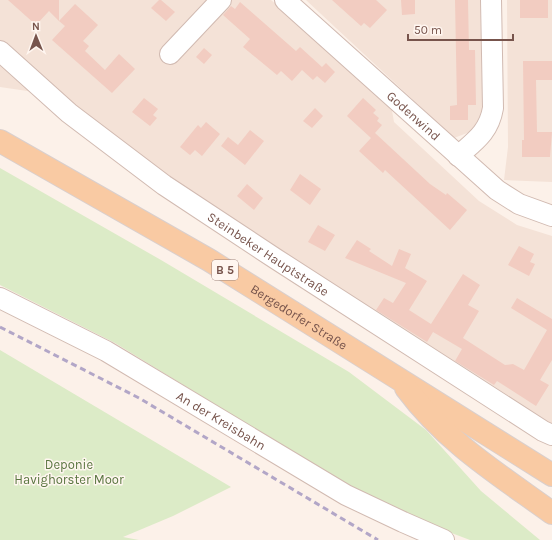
<svg xmlns="http://www.w3.org/2000/svg" width="552" height="540" viewBox="0 0 552 540" font-family="Karla,sans-serif">
	<style>
		.residential { fill: #f4e2d7 }
		.green { fill: #dcebc7 }
		.building { fill: #f2ccc1 }
		.lines { fill: none; stroke-linecap: round; stroke-linejoin: round }
		.minor-casing { stroke: #d1bab1; stroke-width: 22 }
		.major-casing { stroke: #d9cfcd; stroke-width: 24 }
		.minor { stroke: #fff; stroke-width: 20 }
		.major { stroke: #f9caa3; stroke-width: 22 }
		.rail { stroke: #b2a6c7; stroke-width: 3; stroke-dasharray: 6 4; stroke-linecap: butt }
		.labels { text-anchor: middle; stroke-width: 3; stroke-linejoin: round; paint-order: stroke }
		.shield { fill: #fff6f0; stroke: #a0857d; stroke-width: 1 }
		.shield-label { font-size: 12px; font-weight: bold; fill: #77544c }
		.street-label { font-size: 13px; fill: #77544c; stroke: #fff6f0 }
		.park-label { font-size: 13px; fill: #5b7741; stroke: #fff6f0 }
	</style>
	<rect width="100%" height="100%" fill="#fcf1e9"/>
	<g class="residential">
		<path d="M 0,0 L 271,0 L 391,105 L 394,122 L 479,201 L 517,225 L 552,236 L 552,443 L 41,93 L 0,87 Z"/>
		<path d="M 306,0 L 480,0 L 483,127 L 454,138 Z"/>
		<path d="M 507,0 L 552,0 L 552,182 L 504,180 L 508,147 Z"/>
	</g>
	<g class="green">
		<path d="M 0,168 L 161,260 L 349,372 L 426,430 L 481,491 L 540,540 L 470,540 L 380,506 L 115,343 L 0,285 Z"/>
		<path d="M 0,350 L 231,487 L 173,516 L 123,537 L 139,540 L 0,540 Z"/>
	</g>
	<g class="building">
		<path d="M 8,0 L 59,0 L 59,21 L 49,11 L 36,25 Z"/>
		<path d="M 159,0 L 161,0 L 175,12 L 166,21 L 151,8 Z"/>
		<path d="M 332,0 L 376,0 L 387,10 L 370,28 L 364,23 L 361,26 Z"/>
		<path d="M 401,0 L 415,0 L 415,14 L 402,15 Z"/>
		<path d="M 455,0 L 468,0 L 469,50 L 475,50 L 476,105 L 468,105 L 468,120 L 450,120 L 450,106 L 457,105 Z"/>
		<rect x="520" y="0" width="28" height="18"/>
		<path d="M 240,2 L 296,51 L 300,47 L 322,67 L 326,63 L 335,72 L 325,83 L 317,76 L 313,80 L 302,70 L 292,81 L 281,71 L 277,75 L 243,47 L 250,39 L 223,15 L 231,6 L 235,9 Z"/>
		<path d="M 75,4 L 98,25 L 83,41 L 89,46 L 85,51 L 105,70 L 119,54 L 135,69 L 112,93 L 52,40 L 65,26 L 59,21 Z"/>
		<path d="M 204,48 L 212,55 L 204,64 L 196,57 Z"/>
		<path d="M 523,61 L 552,61 L 552,80 L 536,80 L 537,132 L 552,132 L 550,157 L 522,157 L 522,140 L 524,140 Z"/>
		<path d="M 144,98 L 158,109 L 153,115 L 157,118 L 150,126 L 132,112 Z"/>
		<path d="M 363,98 L 376,110 L 373,113 L 379,118 L 377,121 L 382,125 L 375,133 L 430,184 L 446,195 L 447,193 L 467,210 L 450,230 L 385,170 L 383,173 L 359,151 L 371,138 L 347,116 Z"/>
		<path d="M 315,108 L 323,116 L 312,128 L 303,121 Z"/>
		<path d="M 206,122 L 220,134 L 202,156 L 195,150 L 190,155 L 180,147 L 198,125 L 201,128 Z"/>
		<path d="M 250,130 L 264,141 L 245,165 L 221,146 L 228,137 L 238,145 Z"/>
		<path d="M 300,174 L 321,189 L 310,205 L 290,190 Z"/>
		<path d="M 247,184 L 263,198 L 254,210 L 237,196 Z"/>
		<path d="M 318,225 L 335,235 L 325,251 L 308,242 Z"/>
		<path d="M 357,240 L 371,249 L 369,251 L 392,266 L 399,249 L 411,254 L 405,268 L 427,281 L 409,310 L 431,324 L 463,274 L 480,285 L 468,305 L 479,311 L 463,338 L 505,365 L 513,364 L 524,370 L 547,330 L 511,308 L 517,298 L 552,319 L 552,360 L 540,380 L 549,385 L 536,406 L 497,381 L 494,385 L 455,361 L 462,349 L 433,332 L 427,342 L 376,310 L 384,298 L 393,303 L 406,283 L 345,258 Z"/>
		<path d="M 519,246 L 534,254 L 530,262 L 535,264 L 529,276 L 508,265 Z"/>
	</g>
	<g class="lines">
		<defs>
			<g id="minor">
				<path id="s1" d="M 285,0 L 497,190 L 519,204 L 552,216"/>
				<path id="s2" d="M 0,51 L 69,113 L 164,185 L 276,259 L 543,431 L 552,435"/>
				<path d="M 170,54 L 221,0"/>
				<path d="M 458,156 C 475,141 489,132 493,108 L 491,0"/>
				<path id="s3" d="M 0,298 L 106,351 L 346,495 L 403,522 L 444,540"/>
			</g>
			<g id="major">
				<path id="s4" d="M 0,141 L 209,260 L 552,475"/>
				<path d="M 406,388 C 446,442 498,474 552,513"/>
			</g>
		</defs>
		<use href="#minor" class="minor-casing"/>
		<use href="#major" class="major-casing"/>
		<use href="#minor" class="minor"/>
		<use href="#major" class="major"/>
		<path class="rail" d="M 0,327 L 139,398 L 378,540"/>
	</g>
	<g class="labels">
		<rect class="shield" x="212" y="260" width="26" height="20" rx="3"/>
		<g class="shield-label">
			<text x="225" y="274">B 5</text>
		</g>
		<g class="street-label">
			<text dy="5" stroke="none"><textPath href="#s1" startOffset="173">Godenwind</textPath></text>
			<text dy="5" stroke="none"><textPath href="#s2" startOffset="337">Steinbeker Hauptstraße</textPath></text>
			<text dy="5" stroke="none"><textPath href="#s4" startOffset="347">Bergedorfer Straße</textPath></text>
			<text dy="5" stroke="none"><textPath href="#s3" startOffset="253">An der Kreisbahn</textPath></text>
		</g>
		<g class="park-label">
			<text x="69" y="469">Deponie<tspan x="69" dy="15">Havighorster Moor</tspan></text>
		</g>
	</g>
	<g transform="translate(36 36) rotate(359)" stroke="#fff6f0" stroke-width="3" paint-order="stroke">
	<path d="M0-3L7 15L0 10L-7 15Z" fill="#77544c"/>
	<text y="-6" font-size="11" font-weight="bold" text-anchor="middle" fill="#77544c">N</text>
	</g>
	<path d="M408 34v6h105v-6" fill="none" stroke="#77544c" stroke-width="2"/>
	<text x="414" y="34" font-size="12" fill="#77544c" stroke="#fff6f0" stroke-width="3" paint-order="stroke">50 m</text>
</svg>
